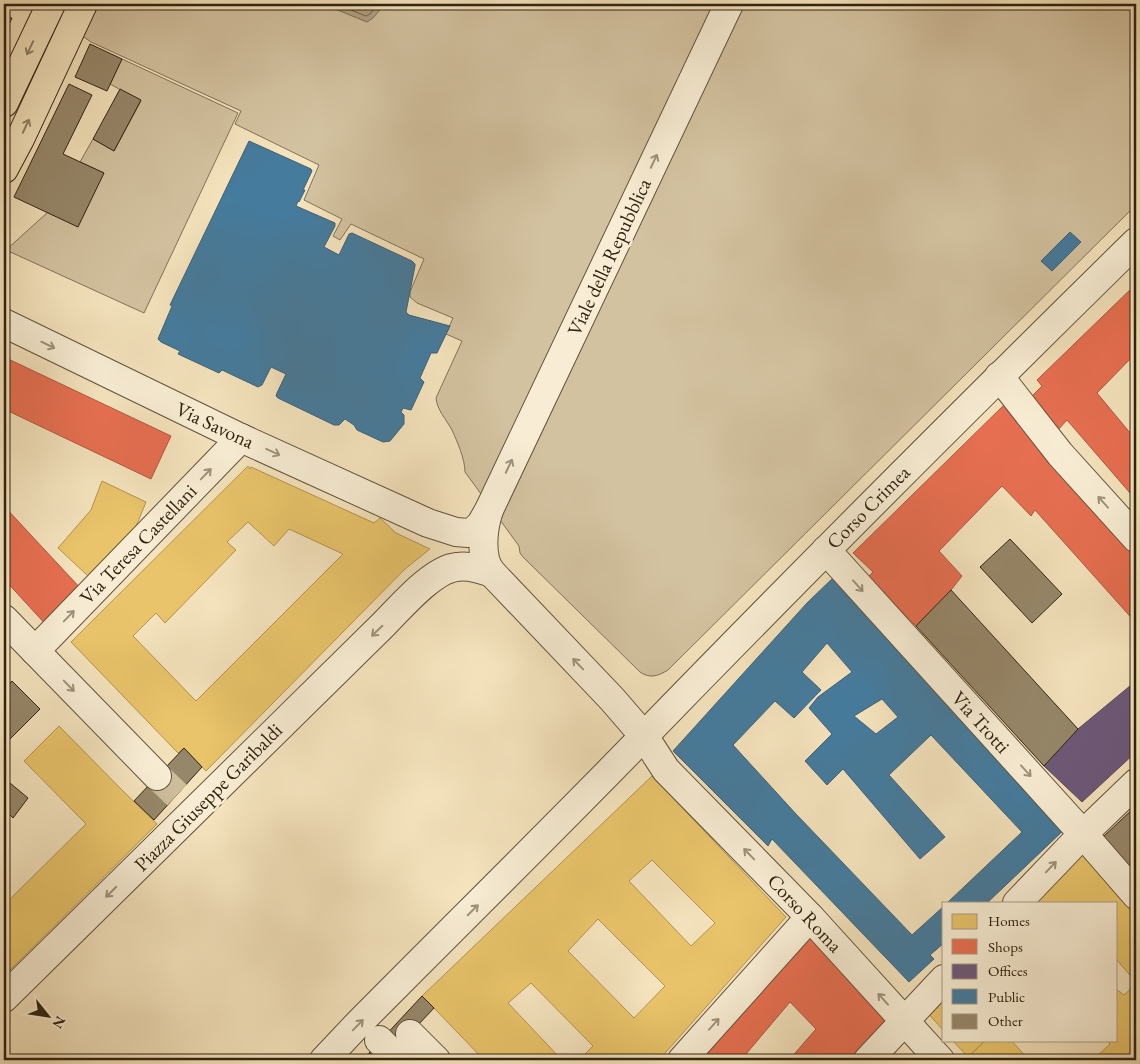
<svg xmlns="http://www.w3.org/2000/svg" width="1140" height="1064" viewBox="0 0 1140 1064" font-family="'EB Garamond',serif">
	<style>
		.green { fill: #d3c2a0; stroke: #827258 }
		.water { fill: #b1a283; stroke: #7d6f55 }
		.homes { fill: #e9c46a; stroke: #b2944f; fill-rule: evenodd }
		.shops { fill: #e76f51; stroke: #b0583e }
		.offices { fill: #6d597a; stroke: #5b495a }
		.public { fill: #457b9d; stroke: #3f6173; fill-rule: evenodd }
		.lines { fill: none; stroke-linecap: round; stroke-linejoin: round }
		.shore { stroke: #70624a; stroke-width: 1 }
		.building { fill: #96876a; stroke: #302311 }
		.minor-tunnel { stroke: #cdbd9b; stroke-width: 28; stroke-dasharray: 28 14; stroke-linecap: butt }
		.minor-casing { stroke: #61533c; stroke-width: 30 }
		.major-casing { stroke: #302311; stroke-width: 30 }
		.minor { stroke: #f8edd4; stroke-width: 28 }
		.major { stroke: #f4e3bd; stroke-width: 28 }
		.oneway { stroke: #928367 }
		.oneway2 { stroke: #9e927c }
		.labels { text-anchor: middle; stroke-width: 5; stroke-linejoin: round; paint-order: stroke }
		.street-label { font-size: 20px; fill: #302311; stroke: #f8edd4 }
	</style>
	<rect width="100%" height="100%" fill="#f4e3bd"/>
	<filter id="stains"><feTurbulence type="fractalNoise" baseFrequency=".004" numOctaves="4"/><feColorMatrix values="0 0 0 0 .2 0 0 0 0 .09 0 0 0 0 .02 0 0 0 .5 -.17"/></filter>
	<radialGradient id="worn" r=".72"><stop offset=".6" stop-color="#630" stop-opacity="0"/><stop offset="1" stop-color="#630" stop-opacity=".3"/></radialGradient>
	<g class="green">
		<path d="M 97,4 L 1136,4 L 1136,205 L 668,670 C 658,676 650,679 640,672 L 523,557 L 520,553 L 519,546 L 465,472 C 465,459 457,441 452,430 C 446,419 437,410 436,398 L 462,341 L 446,334 L 453,318 L 417,303 L 410,297 L 410,292 L 424,259 L 351,224 L 340,240 L 333,236 L 342,219 L 304,200 L 319,165 L 235,124 L 241,111 L 91,42 L 81,35 Z"/>
		<path d="M 122,59 L 238,113 L 144,313 L 6,250 L 48,212 L 104,173 L 80,162 L 93,139 L 114,151 L 141,101 L 110,84 Z"/>
	</g>
	<path class="water" d="M 323,4 L 385,4 L 373,18 L 367,22 Z"/>
	<g class="homes">
		<path d="M 248,466 L 250,469 L 251,467 L 374,523 L 380,518 L 396,533 L 430,549 L 405,569 L 206,771 L 184,748 L 178,753 L 71,642 ZM 248,522 L 274,546 L 289,529 L 343,554 L 196,701 L 133,636 L 156,613 L 165,623 L 236,550 L 227,542 Z"/>
		<path d="M 102,481 L 146,502 L 133,534 L 88,576 L 58,548 L 91,510 Z"/>
		<path d="M 59,726 L 123,791 L 157,824 L 4,976 L 4,905 L 86,824 L 24,761 Z"/>
		<path d="M 652,776 L 786,917 L 659,1060 L 579,1060 L 593,1046 L 531,983 L 508,1003 L 562,1060 L 484,1060 L 434,1008 L 422,996 ZM 652,860 L 715,923 L 691,946 L 629,881 ZM 598,919 L 665,986 L 634,1018 L 568,951 Z"/>
		<path d="M 1084,854 L 1136,917 L 1136,982 L 1116,959 L 1116,903 L 1031,903 Z"/>
		<path d="M 1136,984 L 1136,1049 L 1127,1057 L 1130,1060 L 1093,1060 L 1110,1044 L 1107,1040 L 1116,1040 L 1116,989 L 1124,995 Z"/>
		<path d="M 944,991 L 944,1031 L 925,1010 Z"/>
		<path d="M 952,1040 L 986,1040 L 968,1057 Z"/>
		<path d="M 986,1040 L 1011,1040 L 1029,1060 L 971,1060 L 968,1057 Z"/>
		<path d="M 369,1053 L 377,1060 L 361,1060 Z"/>
	</g>
	<g class="shops">
		<path d="M 1136,284 L 1136,353 L 1097,393 L 1136,440 L 1136,500 L 1067,420 L 1057,431 L 1029,399 L 1042,386 L 1037,380 Z"/>
		<path d="M 4,357 L 171,436 L 151,479 L 4,409 Z"/>
		<path d="M 1007,402 L 1136,547 L 1136,623 L 1035,510 L 1031,516 L 1002,486 L 939,551 L 962,576 L 951,590 L 916,626 L 868,577 L 873,572 L 853,553 Z"/>
		<path d="M 4,506 L 83,591 L 48,627 L 4,579 Z"/>
		<path d="M 811,935 L 894,1026 L 857,1060 L 789,1060 L 816,1029 L 790,1002 L 741,1060 L 698,1060 Z"/>
	</g>
	<path class="offices" d="M 1136,681 L 1136,752 L 1082,802 L 1044,766 L 1078,729 Z"/>
	<g class="public">
		<path d="M 249,141 L 311,169 L 312,171 L 303,190 L 305,190 L 299,202 L 298,201 L 296,206 L 335,223 L 335,226 L 324,247 L 339,255 L 349,234 L 352,233 L 412,261 L 415,264 L 415,266 L 406,312 L 409,315 L 450,326 L 437,353 L 431,353 L 420,378 L 424,382 L 411,410 L 403,408 L 401,412 L 404,415 L 404,424 L 390,441 L 383,442 L 357,430 L 354,425 L 345,419 L 339,425 L 334,425 L 278,398 L 276,396 L 277,393 L 286,374 L 271,367 L 262,385 L 258,387 L 222,370 L 219,373 L 178,354 L 180,351 L 161,342 L 158,339 L 172,306 L 170,305 Z"/>
		<path d="M 1070,232 L 1081,242 L 1052,271 L 1041,261 Z"/>
		<path d="M 835,576 L 1068,826 L 987,903 L 947,903 L 1022,832 L 931,735 L 889,775 L 945,837 L 920,859 L 843,769 L 827,785 L 805,761 L 832,734 L 809,708 L 818,697 L 852,672 L 827,643 L 802,672 L 821,690 L 794,718 L 775,701 L 733,745 L 796,814 L 912,935 L 944,906 L 944,943 L 930,955 L 934,959 L 909,982 L 772,839 L 768,846 L 673,751 L 807,603 ZM 882,699 L 898,717 L 876,734 L 854,716 Z"/>
	</g>
	<g class="lines">
		<path class="shore" d="M 336,4 L 366,16 L 370,14 L 378,4"/>
	</g>
	<g class="building">
		<path d="M 7,17 L 12,18 L 7,29 L 4,28 L 4,24 Z"/>
		<path d="M 90,44 L 122,59 L 107,91 L 75,77 Z"/>
		<path d="M 69,84 L 92,95 L 63,154 L 104,173 L 78,227 L 14,197 Z"/>
		<path d="M 120,89 L 141,100 L 114,151 L 93,139 Z"/>
		<path d="M 1010,539 L 1062,594 L 1032,623 L 980,567 Z"/>
		<path d="M 951,590 L 1078,729 L 1044,766 L 916,626 Z"/>
		<path d="M 12,681 L 40,709 L 6,743 L 4,750 L 4,729 L 8,724 L 4,721 L 4,690 Z"/>
		<path d="M 184,748 L 202,767 L 154,820 L 134,801 Z"/>
		<path d="M 4,778 L 28,798 L 13,818 L 4,809 Z"/>
		<path d="M 1136,806 L 1136,875 L 1103,837 Z"/>
		<path d="M 422,996 L 434,1008 L 385,1060 L 377,1060 L 369,1053 Z"/>
	</g>
	<g class="lines">
		<path class="minor-tunnel" d="M 157,776 L 177,795"/>
		<defs>
			<g id="minor">
				<path d="M 4,323 L 241,438 L 428,523 L 456,532 L 468,533 L 474,531 L 481,524 L 489,510 L 729,4"/>
				<path d="M 999,376 L 1060,454 L 1136,538"/>
				<path d="M 489,510 C 483,528 479,558 492,573 L 612,699 L 644,736 L 666,770 L 810,917 L 940,1060"/>
				<path d="M 826,550 L 1083,834 L 1136,895"/>
				<path d="M 4,619 L 157,776"/>
				<path d="M 35,651 L 241,438"/>
				<path d="M 1017,903 L 1083,834 L 1136,783"/>
				<path d="M 4,998 L 384,624 C 401,607 433,569 457,567 C 469,565 481,569 492,573"/>
				<path d="M 410,1034 L 436,1060"/>
				<path d="M 379,1040 L 392,1053 L 411,1056 L 415,1060"/>
				<path d="M 324,1060 L 359,1023 C 454,927 550,833 644,736 C 806,569 970,405 1136,242"/>
				<path d="M 682,1060 L 810,917"/>
				<path d="M 868,1060 L 944,979"/>
			</g>
			<g id="major">
				<path d="M 4,103 L 51,4"/>
				<path d="M 4,169 L 20,139 L 83,4"/>
			</g>
		</defs>
		<use href="#minor" class="minor-casing"/>
		<use href="#major" class="major-casing"/>
		<use href="#minor" class="minor"/>
		<use href="#major" class="major"/>
	</g>
	<defs><path id="oneway-shaft" d="M-6 0H5M1.5-3L5.5 0L1.5 3" fill="none" stroke-width="1.6" stroke-linecap="round" stroke-linejoin="round" transform="scale(1.25)"/></defs>
	<g class="oneway">
		<use href="#oneway-shaft" transform="translate(30 48) rotate(115)"/>
		<use href="#oneway-shaft" transform="translate(26 126) rotate(-65)"/>
	</g>
	<g class="oneway2">
		<use href="#oneway-shaft" transform="translate(654 161) rotate(-65)"/>
		<use href="#oneway-shaft" transform="translate(48 345) rotate(26)"/>
		<use href="#oneway-shaft" transform="translate(273 452) rotate(25)"/>
		<use href="#oneway-shaft" transform="translate(509 466) rotate(-65)"/>
		<use href="#oneway-shaft" transform="translate(206 474) rotate(-46)"/>
		<use href="#oneway-shaft" transform="translate(1103 502) rotate(-132)"/>
		<use href="#oneway-shaft" transform="translate(858 586) rotate(48)"/>
		<use href="#oneway-shaft" transform="translate(69 616) rotate(-46)"/>
		<use href="#oneway-shaft" transform="translate(377 631) rotate(136)"/>
		<use href="#oneway-shaft" transform="translate(578 664) rotate(-134)"/>
		<use href="#oneway-shaft" transform="translate(69 686) rotate(46)"/>
		<use href="#oneway-shaft" transform="translate(1026 771) rotate(48)"/>
		<use href="#oneway-shaft" transform="translate(749 854) rotate(-134)"/>
		<use href="#oneway-shaft" transform="translate(1051 867) rotate(-46)"/>
		<use href="#oneway-shaft" transform="translate(111 892) rotate(135)"/>
		<use href="#oneway-shaft" transform="translate(473 910) rotate(-45)"/>
		<use href="#oneway-shaft" transform="translate(883 999) rotate(-132)"/>
		<use href="#oneway-shaft" transform="translate(714 1024) rotate(-48)"/>
		<use href="#oneway-shaft" transform="translate(358 1025) rotate(-46)"/>
	</g>
	<g class="labels">
		<g class="street-label">
			<text transform="translate(609 257) rotate(-65)" y="7">Viale della Repubblica</text>
			<text transform="translate(215 425) rotate(25)" y="7">Via Savona</text>
			<text transform="translate(868 507) rotate(-45)" y="7">Corso Crimea</text>
			<text transform="translate(138 544) rotate(-46)" y="7">Via Teresa Castellani</text>
			<text transform="translate(981 722) rotate(48)" y="7">Via Trotti</text>
			<text transform="translate(208 797) rotate(-45)" y="7">Piazza Giuseppe Garibaldi</text>
			<text transform="translate(805 913) rotate(47)" y="7">Corso Roma</text>
		</g>
	</g>
	<rect width="1140" height="1064" fill="none" stroke="#f4e3bd" stroke-width="20"/>
	<rect x="5" y="5" width="1130" height="1054" fill="none" stroke="#302311" stroke-width="2.5"/>
	<rect x="10" y="10" width="1120" height="1044" fill="none" stroke="#302311"/>
	<rect x="942" y="902" width="175" height="140" fill="#f8edd4" stroke="#a89c86"/>
	<rect x="952" y="914" width="25" height="15" fill="#e9c46a" stroke="#a89c86"/>
	<text x="988" y="926" font-size="15" fill="#302311">Homes</text>
	<rect x="952" y="939" width="25" height="15" fill="#e76f51" stroke="#a89c86"/>
	<text x="988" y="952" font-size="15" fill="#302311">Shops</text>
	<rect x="952" y="964" width="25" height="15" fill="#6d597a" stroke="#a89c86"/>
	<text x="988" y="976" font-size="15" fill="#302311">Offices</text>
	<rect x="952" y="989" width="25" height="15" fill="#457b9d" stroke="#a89c86"/>
	<text x="988" y="1002" font-size="15" fill="#302311">Public</text>
	<rect x="952" y="1014" width="25" height="15" fill="#96876a" stroke="#a89c86"/>
	<text x="988" y="1026" font-size="15" fill="#302311">Other</text>
	<g transform="translate(48 1016) rotate(120)" stroke="#f8edd4" stroke-width="4" paint-order="stroke">
	<path d="M0-4L9 19L0 12L-9 19Z" fill="#302311"/>
	<text y="-8" font-size="14" font-weight="bold" text-anchor="middle" fill="#302311">N</text>
	</g>
	<rect width="100%" height="100%" filter="url(#stains)"/>
	<rect width="100%" height="100%" fill="url(#worn)"/>
</svg>
